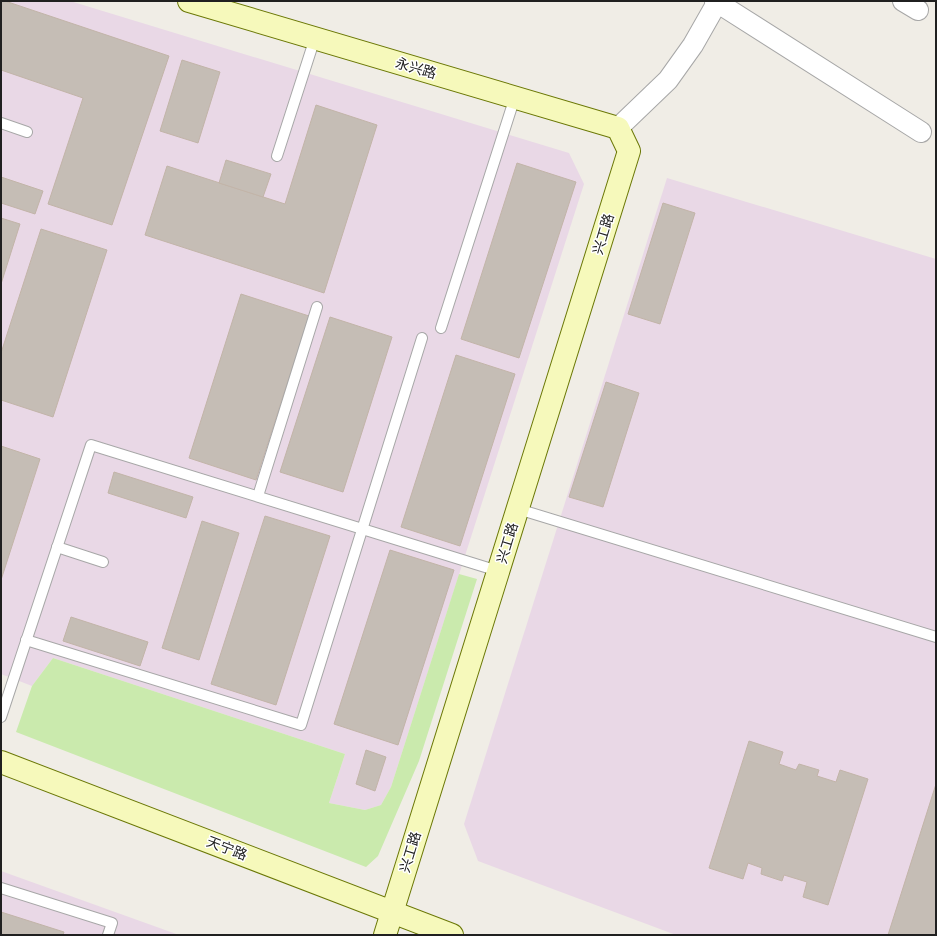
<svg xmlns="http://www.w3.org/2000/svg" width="937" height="936" viewBox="0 0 937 936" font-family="Barlow,'Noto Sans SC',sans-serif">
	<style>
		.industrial { fill: #e9d8e6 }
		.grass { fill: #caeaad }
		.building { fill: #c5bdb5; stroke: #c2b4a8 }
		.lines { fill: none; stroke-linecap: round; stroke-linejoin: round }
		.lane-casing { stroke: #a7a7a7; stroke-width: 12 }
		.street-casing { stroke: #a7a7a7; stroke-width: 22 }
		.secondary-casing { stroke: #6b7806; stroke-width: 24 }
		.lane { stroke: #fff; stroke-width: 10 }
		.street { stroke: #fff; stroke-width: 20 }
		.secondary { stroke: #f6f9bb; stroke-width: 22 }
		.labels { text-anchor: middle; stroke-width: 3; stroke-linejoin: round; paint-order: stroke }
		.street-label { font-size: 14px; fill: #202020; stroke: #fff }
	</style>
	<rect width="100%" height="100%" fill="#f0ede6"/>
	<g class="industrial">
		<path d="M 1,1 L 70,1 L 569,153 L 584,184 L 391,787 L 381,805 L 365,810 L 329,803 L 345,754 L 53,658 L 32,686 L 1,674 Z"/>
		<path d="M 667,178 L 936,259 L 936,935 L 676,935 L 478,861 L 464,824 Z"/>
		<path d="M 1,871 L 179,935 L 1,935 Z"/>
	</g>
	<path class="grass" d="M 459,574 L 477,579 L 419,761 L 378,856 L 366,867 L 16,732 L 32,686 L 53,658 L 345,754 L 329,803 L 365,810 L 381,805 L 391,787 Z"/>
	<g class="building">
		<path d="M 1,1 L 5,1 L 169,56 L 112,225 L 48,204 L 83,98 L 1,70 Z"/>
		<path d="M 182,60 L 220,72 L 198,143 L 160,131 Z"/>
		<path d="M 316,105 L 377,125 L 324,293 L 145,235 L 167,166 L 285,204 Z"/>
		<path d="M 226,160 L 271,174 L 263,197 L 219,183 Z"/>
		<path d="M 517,163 L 576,182 L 519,358 L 461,339 Z"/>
		<path d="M 1,177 L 43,191 L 35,214 L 1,203 Z"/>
		<path d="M 663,203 L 695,213 L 660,324 L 628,314 Z"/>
		<path d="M 1,218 L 20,224 L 1,284 Z"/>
		<path d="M 41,229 L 107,250 L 53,417 L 1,400 L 1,353 Z"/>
		<path d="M 241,294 L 309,316 L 256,480 L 189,458 Z"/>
		<path d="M 330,317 L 392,337 L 343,492 L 280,472 Z"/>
		<path d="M 456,355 L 515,374 L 460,546 L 401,527 Z"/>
		<path d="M 606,382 L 639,393 L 603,507 L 569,497 Z"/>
		<path d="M 1,446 L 40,459 L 1,580 Z"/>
		<path d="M 114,472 L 193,497 L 186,518 L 108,493 Z"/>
		<path d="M 265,516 L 330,536 L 276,705 L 211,684 Z"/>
		<path d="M 202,521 L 239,533 L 199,660 L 162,648 Z"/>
		<path d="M 390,550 L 454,570 L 398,745 L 334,724 Z"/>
		<path d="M 71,617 L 148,642 L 140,666 L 63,641 Z"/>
		<path d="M 749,741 L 783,752 L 779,764 L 796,770 L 799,764 L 819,770 L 817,776 L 836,782 L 840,770 L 868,779 L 828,905 L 803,897 L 807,882 L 784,875 L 782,881 L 761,874 L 762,868 L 748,863 L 743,879 L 709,868 Z"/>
		<path d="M 366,750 L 386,757 L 375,791 L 356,784 Z"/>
		<path d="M 936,784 L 936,935 L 888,935 Z"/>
		<path d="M 1,912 L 64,932 L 63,935 L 1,935 Z"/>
	</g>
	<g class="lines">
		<defs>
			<g id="lane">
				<path d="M 1,123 L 27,132"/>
				<path d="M 277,156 L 315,38"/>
				<path d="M 441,328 L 515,97"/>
				<path d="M 258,496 L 317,307"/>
				<path d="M 518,509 L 936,637"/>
				<path d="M 57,547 L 103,562"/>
				<path d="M 26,640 L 301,725 L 422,338"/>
				<path d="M 1,717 L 91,445 L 498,571"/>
				<path d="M 1,888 L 112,923 L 108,935"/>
			</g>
			<g id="street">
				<path d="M 715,1 L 921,132"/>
				<path d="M 903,1 L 918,10"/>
				<path d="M 618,128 L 668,80 L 693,45 L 718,1"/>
			</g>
			<g id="secondary">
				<path d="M 189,1 L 618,128 L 629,151 L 385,935"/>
				<path d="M 1,762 L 452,935"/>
			</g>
		</defs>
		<use href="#lane" class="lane-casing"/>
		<use href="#street" class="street-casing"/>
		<use href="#secondary" class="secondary-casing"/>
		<use href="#lane" class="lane"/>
		<use href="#street" class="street"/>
		<use href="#secondary" class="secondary"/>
	</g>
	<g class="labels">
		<g class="street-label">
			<text transform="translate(416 68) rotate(16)" y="5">永兴路</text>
			<text transform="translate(603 234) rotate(-73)" y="5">兴工路</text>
			<text transform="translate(507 543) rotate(-73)" y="5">兴工路</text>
			<text transform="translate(227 848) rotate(21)" y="5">天宁路</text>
			<text transform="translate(410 852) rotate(-73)" y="5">兴工路</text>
		</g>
	</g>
	<rect width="937" height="936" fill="none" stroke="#202020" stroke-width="4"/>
</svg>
